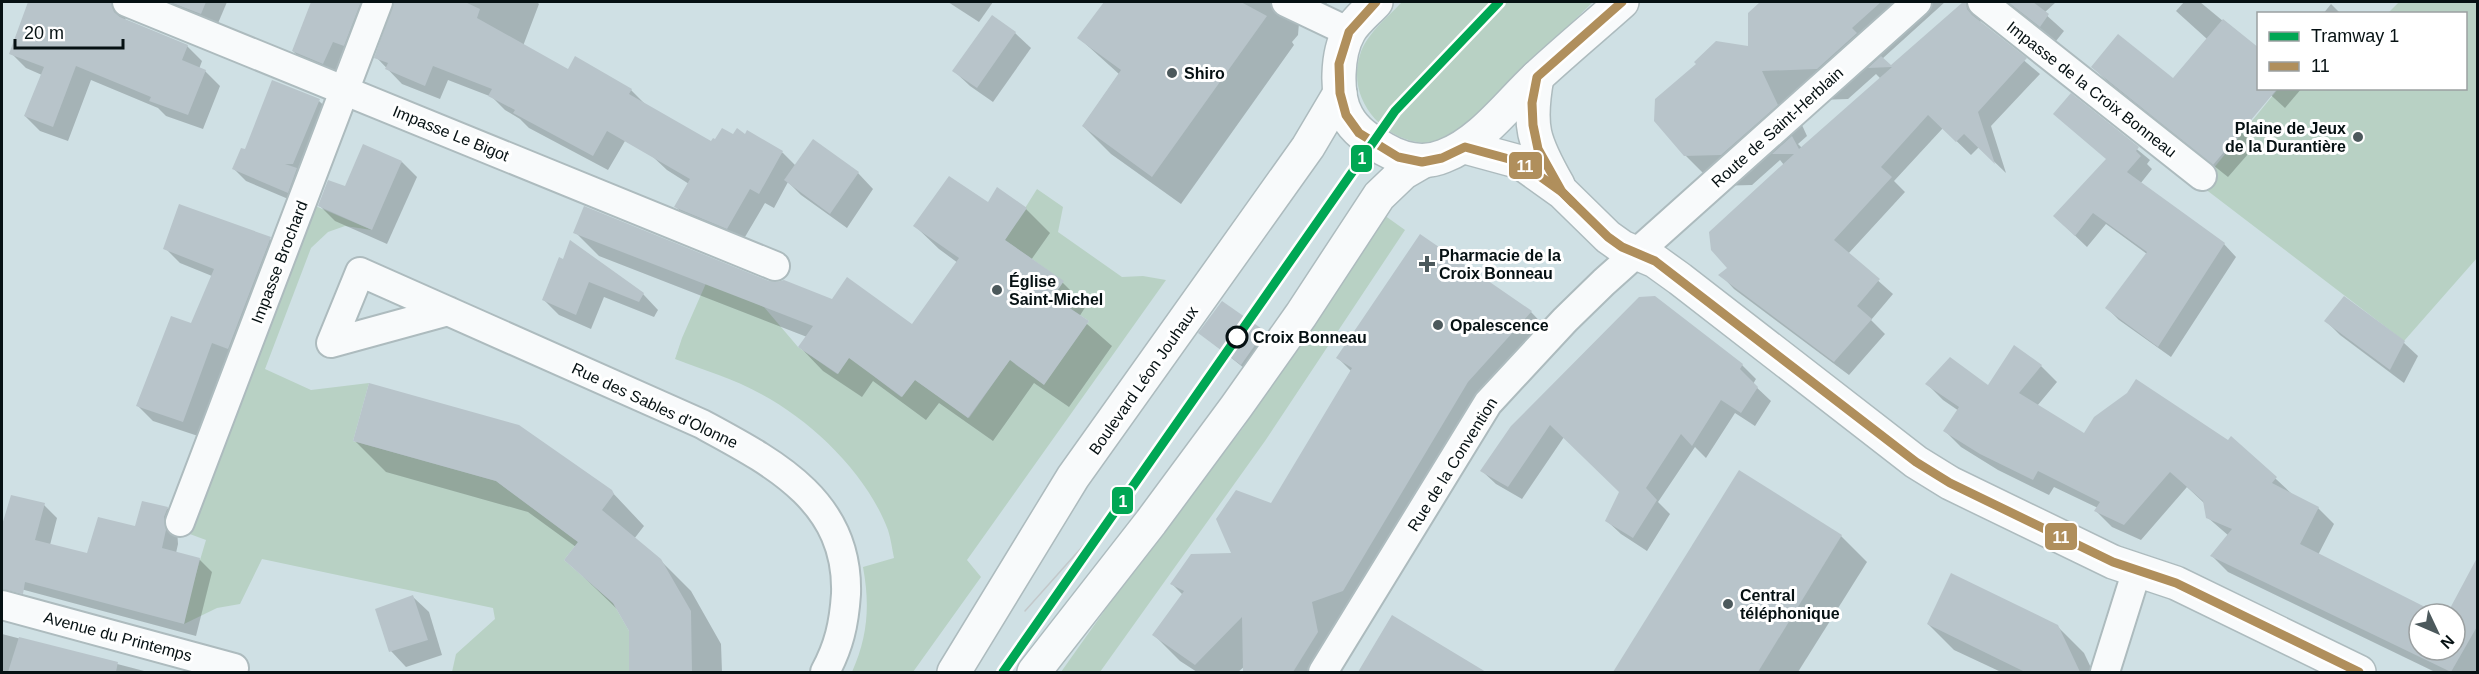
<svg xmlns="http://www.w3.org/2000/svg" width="2479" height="674" viewBox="0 0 2479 674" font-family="Arial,sans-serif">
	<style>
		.green { fill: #b8d1c4 }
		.shadow { fill: #0003; fill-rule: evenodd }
		.building { fill: #b8c4ca }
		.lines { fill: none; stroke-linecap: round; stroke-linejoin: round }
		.minor-casing { stroke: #adbbbe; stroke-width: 32 }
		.tertiary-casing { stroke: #adbbbe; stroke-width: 36 }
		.primary-casing { stroke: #adbbbe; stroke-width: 36 }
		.minor { stroke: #f8fafb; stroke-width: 28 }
		.tertiary { stroke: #f8fafb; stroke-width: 33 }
		.primary { stroke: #f8fafb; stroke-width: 33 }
		.tram { stroke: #c3c8ca; stroke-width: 1.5 }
		.bus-1-casing { stroke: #fff; stroke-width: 14 }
		.bus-1 { stroke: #b08f5c; stroke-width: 9 }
		.tram-1-casing { stroke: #fff; stroke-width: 14 }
		.tram-1 { stroke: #00a754; stroke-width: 9 }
		.poi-dot { fill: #4c595c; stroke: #fff; stroke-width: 2 }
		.stop-dot { fill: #fff; stroke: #061113; stroke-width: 3 }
		.labels { text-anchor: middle; stroke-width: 6; stroke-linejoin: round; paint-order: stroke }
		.poi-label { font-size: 16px; font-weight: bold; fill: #061113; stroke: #fff; text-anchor: start }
		.street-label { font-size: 16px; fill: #061113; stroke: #fff }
		.stop-label { font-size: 16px; font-weight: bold; fill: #061113; stroke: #fff; text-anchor: start }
		.line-badge { stroke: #fff; stroke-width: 2 }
		.badge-label { font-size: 16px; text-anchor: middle; font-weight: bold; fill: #fff }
	</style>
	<rect width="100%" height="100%" fill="#cfe0e4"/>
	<g class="green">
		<path d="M 1402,2 L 1593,2 C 1565,29 1537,57 1509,85 C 1490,104 1466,134 1439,143 C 1433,145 1423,143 1417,142 C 1378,135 1347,96 1360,55 C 1366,34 1388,17 1402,2 Z"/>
		<path d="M 2399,2 L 2477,2 L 2477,258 L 2404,341 L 2200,185 L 2278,89 L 2466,88 L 2466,14 L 2388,13 Z"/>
		<path d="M 1037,189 L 1063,207 L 1058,232 L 1122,277 L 1143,276 L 1166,280 L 967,560 L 981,577 L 913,672 L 852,672 C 868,636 870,605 863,567 L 894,558 C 892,549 891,539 888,530 C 867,474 813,422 761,394 C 735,379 703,370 675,359 L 682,338 L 707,281 L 764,307 L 798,347 L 837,374 L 857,347 L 883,365 L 875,377 L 901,397 L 915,380 L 969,418 L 1011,358 L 1016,365 L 1044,384 L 1089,321 L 1059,301 L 1052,299 L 1063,281 L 1005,240 Z"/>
		<path d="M 313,205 L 372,230 L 345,226 L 328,232 L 311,248 L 265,369 L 311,390 L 369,383 L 353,441 L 496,481 L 578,542 L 564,560 L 613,603 L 629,631 L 629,672 L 452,672 L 456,654 L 495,619 L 493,608 L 262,559 L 240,604 L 217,608 L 184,624 L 189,597 L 206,540 L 187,533 Z"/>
		<path d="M 1384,215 L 1405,230 L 1265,441 L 1100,672 L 1061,672 L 1156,538 L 1243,428 L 1300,335 Z"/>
	</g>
	<g class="shadow">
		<path d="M 30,2 L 137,2 L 127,11 L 125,21 L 187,46 L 202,61 L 199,69 L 205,71 L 220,86 L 203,129 L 166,116 L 158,108 L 91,80 L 68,141 L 40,131 L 25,116 L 42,75 L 26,68 L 11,53 Z"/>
		<path d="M 150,2 L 227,2 L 216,28 Z"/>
		<path d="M 317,2 L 388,2 L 338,78 L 308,66 L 293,51 Z"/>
		<path d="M 395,2 L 537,2 L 539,4 L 523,46 L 569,72 L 631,90 L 646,105 L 608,170 L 529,128 L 520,119 L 505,110 L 492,97 L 448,80 L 440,99 L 402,84 L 376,57 Z"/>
		<path d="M 948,2 L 993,2 L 979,22 Z"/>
		<path d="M 1106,2 L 1328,2 L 1317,14 L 1299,23 L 1298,35 L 1292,42 L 1294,45 L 1181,204 L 1111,154 L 1083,126 L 1119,74 L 1079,38 Z"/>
		<path d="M 1762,2 L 1945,2 L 1882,59 L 1891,67 L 1967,2 L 1979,14 L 1981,24 L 2040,74 L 1991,126 L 2006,173 L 1979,147 L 1971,155 L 1943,128 L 1894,181 L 1905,192 L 1848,254 L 1893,294 L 1871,320 L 1885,334 L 1849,375 L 1734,289 L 1721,275 L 1729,268 L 1784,165 L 1780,160 L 1752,185 L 1716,186 L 1685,155 L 1750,48 L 1749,14 ZM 1876,74 L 1881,79 L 1802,148 L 1798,144 L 1807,136 L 1791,101 L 1848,99 Z"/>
		<path d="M 1999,2 L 2056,2 L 2044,13 L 2064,31 L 2056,41 L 2009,4 Z"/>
		<path d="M 2184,2 L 2200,2 L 2258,50 L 2258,85 L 2176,11 Z"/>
		<path d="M 2331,4 L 2341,14 L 2323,14 Z"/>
		<path d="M 1015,33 L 1031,48 L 993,102 L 970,86 L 954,71 Z"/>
		<path d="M 2118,37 L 2241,132 L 2255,146 L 2228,177 L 2107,81 L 2093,67 Z"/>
		<path d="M 2263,88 L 2302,88 L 2285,108 Z"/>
		<path d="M 2071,95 L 2150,160 L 2147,164 L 2152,169 L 2140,184 L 2224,244 L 2236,257 L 2171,357 L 2119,320 L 2107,308 L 2147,254 L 2106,224 L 2087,247 L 2067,228 L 2107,160 Z"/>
		<path d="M 319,101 L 332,113 L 300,204 L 246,181 L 234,169 L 246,151 Z"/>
		<path d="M 748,132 L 783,153 L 796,166 L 858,173 L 873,189 L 847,228 L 801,195 L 788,182 L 774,208 L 765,203 L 742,242 L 691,221 L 676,207 L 689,184 L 667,170 L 652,156 L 734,136 L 746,136 Z"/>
		<path d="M 402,162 L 417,177 L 387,244 L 335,221 L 320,206 L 345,188 Z"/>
		<path d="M 988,204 L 1026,209 L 1050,233 L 1031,260 L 1063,283 L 1086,306 L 1079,317 L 1112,346 L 1069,407 L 1034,383 L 993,441 L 939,403 L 926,420 L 873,381 L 862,397 L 823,371 L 800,347 L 807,337 L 599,256 L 575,232 L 768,283 L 912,326 L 958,263 L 939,249 L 915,226 Z"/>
		<path d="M 1421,236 L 1531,312 L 1556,338 L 1493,408 L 1334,672 L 1245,672 L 1245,666 L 1238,672 L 1197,672 L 1180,661 L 1154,635 L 1183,595 L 1172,584 L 1233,554 L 1272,505 L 1351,371 L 1338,358 Z"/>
		<path d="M 270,239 L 285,254 L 198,436 L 153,421 L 138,406 L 192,325 L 212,276 L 180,263 L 165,248 Z"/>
		<path d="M 560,259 L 643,294 L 658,310 L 654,317 L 604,297 L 591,329 L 559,315 L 544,300 Z"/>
		<path d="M 1655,297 L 1742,365 L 1756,379 L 1753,384 L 1771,401 L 1755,426 L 1735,413 L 1706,458 L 1695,447 L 1658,502 L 1670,514 L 1647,551 L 1621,534 L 1607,521 L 1621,492 L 1564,437 L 1522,499 L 1496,484 L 1482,471 Z"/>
		<path d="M 2326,321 L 2404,343 L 2418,356 L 2404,383 L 2340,335 Z"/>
		<path d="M 1200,333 L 1264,333 L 1271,340 L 1249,372 Z"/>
		<path d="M 2041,366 L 2057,382 L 2037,406 L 2084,435 L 2228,442 L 2232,438 L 2293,495 L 2318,508 L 2334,524 L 2318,555 L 2436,614 L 2419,614 L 2419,650 L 2455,650 L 2455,614 L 2448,614 L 2478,590 L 2478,672 L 2435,672 L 2228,572 L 2212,556 L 2229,536 L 2207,517 L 2204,503 L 2187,487 L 2141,540 L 2112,527 L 2096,511 L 2098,508 L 2054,487 L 2049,495 L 1998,470 L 1961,447 L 1945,431 L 1959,411 L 1943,400 L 1927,384 L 1988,387 Z"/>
		<path d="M 355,441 L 611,491 L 644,526 L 634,539 L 660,560 L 691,591 L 721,644 L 722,672 L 631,672 L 630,631 L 618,610 L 566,560 L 576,547 L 528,512 L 386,472 Z"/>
		<path d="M 1739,472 L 1841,536 L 1867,562 L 1798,672 L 1614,672 Z"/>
		<path d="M 12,497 L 44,505 L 57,518 L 50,545 L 88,555 L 167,508 L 180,521 L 177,530 L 178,544 L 176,553 L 199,559 L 212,572 L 196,636 L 2,584 L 2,530 Z"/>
		<path d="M 413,597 L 429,612 L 442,655 L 406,667 L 391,651 Z"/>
		<path d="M 1393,617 L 1461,659 L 1475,672 L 1360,672 Z"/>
		<path d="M 1928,624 L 2057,626 L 2084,653 L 2093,672 L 2001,672 L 1954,650 Z"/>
		<path d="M 2,634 L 148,672 L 2,672 Z"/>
	</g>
	<g class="building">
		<path d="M 28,2 L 111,2 L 114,12 L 120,17 L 188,45 L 182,60 L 206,70 L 188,115 L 149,101 L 151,97 L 76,66 L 53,127 L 24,116 L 44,67 L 9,54 Z"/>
		<path d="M 170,2 L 206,2 L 201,14 Z"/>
		<path d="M 311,2 L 361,2 L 344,46 L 333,42 L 323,64 L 292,51 Z"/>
		<path d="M 394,2 L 465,2 L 480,9 L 477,18 L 568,69 L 575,56 L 632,89 L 629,94 L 711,141 L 713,138 L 715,139 L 722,128 L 733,134 L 737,128 L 745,134 L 747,130 L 783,151 L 759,194 L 750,189 L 727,229 L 674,207 L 690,179 L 607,131 L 593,156 L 513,113 L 515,110 L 488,96 L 492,89 L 433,66 L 425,86 L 385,69 L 388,63 L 374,58 Z"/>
		<path d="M 1104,2 L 1241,2 L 1267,16 L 1152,177 L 1082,126 L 1121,70 L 1077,38 Z"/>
		<path d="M 1760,2 L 1881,2 L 1852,28 L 1857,33 L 1817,69 L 1762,71 L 1778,105 L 1721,155 L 1684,156 L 1654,121 L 1655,99 L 1696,64 L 1694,62 L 1716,41 L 1748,46 L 1748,13 Z"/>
		<path d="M 1963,2 L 1966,2 L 1967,9 L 1972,15 L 2027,58 L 1978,112 L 1995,164 L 1964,134 L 1956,142 L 1928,115 L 1881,167 L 1892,177 L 1834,240 L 1880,279 L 1857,306 L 1872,319 L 1834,362 L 1718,275 L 1727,268 L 1711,250 L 1709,232 L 1794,154 L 1772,154 L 1792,136 L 1799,149 L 1892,67 L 1868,68 L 1881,56 L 1891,65 Z"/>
		<path d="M 2008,2 L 2033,2 L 2049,14 L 2040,27 Z"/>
		<path d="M 992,15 L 1016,32 L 977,88 L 952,71 Z"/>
		<path d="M 2223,19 L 2259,48 L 2259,88 L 2278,88 L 2213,165 L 2091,67 L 2118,34 L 2173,78 Z"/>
		<path d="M 272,80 L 320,99 L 293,164 L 285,164 L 297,168 L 288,193 L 232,169 L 241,148 L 245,149 Z"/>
		<path d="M 2071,93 L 2139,147 L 2136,151 L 2141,156 L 2127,172 L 2225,243 L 2158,347 L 2105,308 L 2147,252 L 2093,213 L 2075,236 L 2053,216 L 2106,159 L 2053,114 Z"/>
		<path d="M 813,139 L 859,172 L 830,214 L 784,180 Z"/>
		<path d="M 363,144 L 402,161 L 372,230 L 318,206 L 328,180 L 345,186 Z"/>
		<path d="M 949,176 L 988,202 L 997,187 L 1027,208 L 1005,240 L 1064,281 L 1053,297 L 1089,321 L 1044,385 L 1010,360 L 968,418 L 915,380 L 902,397 L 849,358 L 838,374 L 798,347 L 813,326 L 573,233 L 584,206 L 769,281 L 777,282 L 784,280 L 832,299 L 847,277 L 912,324 L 959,258 L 913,226 Z"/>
		<path d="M 179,204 L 271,237 L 228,349 L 212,343 L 183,422 L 136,406 L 171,316 L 191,323 L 214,269 L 163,249 Z"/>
		<path d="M 1420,234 L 1532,311 L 1468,382 L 1343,591 L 1312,602 L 1318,632 L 1293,672 L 1243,672 L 1242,617 L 1195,665 L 1152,635 L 1184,591 L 1170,584 L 1191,554 L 1231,553 L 1216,519 L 1236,490 L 1271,503 L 1352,368 L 1336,358 Z"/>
		<path d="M 570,240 L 644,293 L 639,302 L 589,282 L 576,315 L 542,300 L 559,257 L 563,259 Z"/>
		<path d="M 1655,296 L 1743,364 L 1740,369 L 1758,387 L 1741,413 L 1721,400 L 1692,446 L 1681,434 L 1646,488 L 1657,500 L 1633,538 L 1605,521 L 1619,492 L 1550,425 L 1508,487 L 1480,471 L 1511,426 L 1639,297 Z"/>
		<path d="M 2344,296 L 2405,341 L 2390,370 L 2324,321 Z"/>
		<path d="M 1222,301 L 1265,331 L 1241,365 L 1198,333 Z"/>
		<path d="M 2014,345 L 2042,365 L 2019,393 L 2084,433 L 2094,417 L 2127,393 L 2136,379 L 2228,440 L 2231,436 L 2277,477 L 2272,483 L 2319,507 L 2300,544 L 2439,614 L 2419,614 L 2419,650 L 2455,650 L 2455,614 L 2447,614 L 2478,556 L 2478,625 L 2451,672 L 2210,556 L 2232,529 L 2206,518 L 2203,501 L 2170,472 L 2124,525 L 2094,511 L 2100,502 L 2038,471 L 2033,480 L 1980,454 L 1943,431 L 1959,407 L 1925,384 L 1950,357 L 1988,385 Z"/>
		<path d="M 369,383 L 519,425 L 612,490 L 614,494 L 602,510 L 661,559 L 691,611 L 692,672 L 629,672 L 629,631 L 613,603 L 564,560 L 578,542 L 496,481 L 353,441 Z"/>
		<path d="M 1739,470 L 1842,535 L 1758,672 L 1613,672 Z"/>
		<path d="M 11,495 L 45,503 L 35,540 L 87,553 L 98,517 L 135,526 L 142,501 L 168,507 L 164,517 L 166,530 L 162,548 L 200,558 L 184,624 L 25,582 L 23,594 L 2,589 L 2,525 Z"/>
		<path d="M 1951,573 L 2058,625 L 2080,672 L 2025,672 L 1927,624 Z"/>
		<path d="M 413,595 L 428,640 L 389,652 L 375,609 Z"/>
		<path d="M 1392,615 L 1438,643 L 1486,672 L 1358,672 Z"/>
		<path d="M 19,637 L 118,662 L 116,672 L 8,672 Z"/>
	</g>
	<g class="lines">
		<defs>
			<g id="minor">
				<path d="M 127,2 L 775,266"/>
				<path d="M 1286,2 L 1349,32"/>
				<path d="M 1982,2 L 2202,176"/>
				<path d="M 448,311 L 331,343 L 360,272 L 702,424 C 774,463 849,501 846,594 C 844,624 839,646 825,672"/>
				<path d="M 180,522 L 378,2"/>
				<path d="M 2,605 L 234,668"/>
				<path d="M 1323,672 L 1488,403 L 1565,320 L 1604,282 L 1917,2"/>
				<path d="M 2105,672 L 2137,570"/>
			</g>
			<g id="tertiary">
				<path d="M 1537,77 C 1528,127 1533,141 1558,185"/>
				<path d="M 1465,147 L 1520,162 L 1562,192 L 1608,237 L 1622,247 L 1655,261 L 1680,279 L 1916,462 L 1950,483 L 2113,562 L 2176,583 L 2359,672"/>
			</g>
			<g id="primary">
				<path d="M 1376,2 C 1368,11 1355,21 1349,32 C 1337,53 1335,95 1347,116 C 1355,131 1369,140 1384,149 C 1403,160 1423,165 1444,156 C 1481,142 1508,104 1537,77 C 1565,51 1594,27 1622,2"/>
				<path d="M 954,672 L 1073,477 L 1308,147 L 1340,93"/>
				<path d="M 1034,672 L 1151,522 L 1236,407 L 1301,315 L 1379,196 L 1403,173 L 1422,162"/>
			</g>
		</defs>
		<use href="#minor" class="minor-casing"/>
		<use href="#tertiary" class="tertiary-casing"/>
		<use href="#primary" class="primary-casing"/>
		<use href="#minor" class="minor"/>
		<use href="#tertiary" class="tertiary"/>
		<use href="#primary" class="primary"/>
		<path class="tram" d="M 1025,611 L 1131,492"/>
		<defs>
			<g id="bus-1">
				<path d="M 1376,2 L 1349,32 L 1339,64 L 1340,93 L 1346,115 L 1359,133 L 1398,157 L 1422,162 L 1442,158 L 1465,147 L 1520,162 L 1562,192 L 1608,237 L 1622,247 L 1655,261 L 1916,462 L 1950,483 L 2113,562 L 2176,583 L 2359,672"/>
				<path d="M 1573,203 L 1562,192 L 1538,149 L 1533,125 L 1532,103 L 1537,77 L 1622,2"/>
			</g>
		</defs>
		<use href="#bus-1" class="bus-1-casing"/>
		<use href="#bus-1" class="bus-1"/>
		<defs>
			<path id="tram-1" d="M 1003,672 L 1395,111 L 1499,2"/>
		</defs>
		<use href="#tram-1" class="tram-1-casing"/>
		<use href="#tram-1" class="tram-1"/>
	</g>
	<g class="poi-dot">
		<circle cx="1172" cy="73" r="6"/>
		<circle cx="2358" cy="137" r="6"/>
		<path d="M1424 255h6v6h6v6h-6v6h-6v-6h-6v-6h6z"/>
		<circle cx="997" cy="290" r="6"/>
		<circle cx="1438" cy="325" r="6"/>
		<circle cx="1728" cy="604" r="6"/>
	</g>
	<circle class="stop-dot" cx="1237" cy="337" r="10"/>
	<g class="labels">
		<g class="poi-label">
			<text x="1184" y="79">Shiro</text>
			<text x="2346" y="134" text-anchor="end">Plaine de Jeux<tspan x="2346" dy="18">de la Durantière</tspan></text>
			<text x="1439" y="261">Pharmacie de la<tspan x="1439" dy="18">Croix Bonneau</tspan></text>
			<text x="1009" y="287">Église<tspan x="1009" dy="18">Saint-Michel</tspan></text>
			<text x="1450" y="331">Opalescence</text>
			<text x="1740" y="601">Central<tspan x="1740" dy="18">téléphonique</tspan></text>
		</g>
		<g class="street-label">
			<text transform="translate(2092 89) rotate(38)" y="6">Impasse de la Croix Bonneau</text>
			<text transform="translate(1777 127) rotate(-42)" y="6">Route de Saint-Herblain</text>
			<text transform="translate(451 133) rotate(22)" y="6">Impasse Le Bigot</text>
			<text transform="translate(279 262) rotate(-69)" y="6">Impasse Brochard</text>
			<text transform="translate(1143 380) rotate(-55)" y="6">Boulevard Léon Jouhaux</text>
			<text transform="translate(655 405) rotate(25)" y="6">Rue des Sables d'Olonne</text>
			<text transform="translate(1452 464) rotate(-58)" y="6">Rue de la Convention</text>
			<text transform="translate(118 636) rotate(15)" y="6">Avenue du Printemps</text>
		</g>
		<g class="stop-label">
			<text x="1253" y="343">Croix Bonneau</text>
		</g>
	</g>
	<g class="line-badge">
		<rect x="1350" y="144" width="23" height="29" rx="6" fill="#00a754"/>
		<rect x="1508" y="151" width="35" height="29" rx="6" fill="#b08f5c"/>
		<rect x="1111" y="486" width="23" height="29" rx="6" fill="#00a754"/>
		<rect x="2044" y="522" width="34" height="29" rx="6" fill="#b08f5c"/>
	</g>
	<g class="badge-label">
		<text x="1362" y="164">1</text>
		<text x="1525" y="172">11</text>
		<text x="1123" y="507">1</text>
		<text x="2061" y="543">11</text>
	</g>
	<rect width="2479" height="674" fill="none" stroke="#061113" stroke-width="6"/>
	<rect x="2257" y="12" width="210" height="78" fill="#ffffff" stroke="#9ba0a1" stroke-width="1.5"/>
	<rect x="2269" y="32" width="30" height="9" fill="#00a754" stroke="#9ba0a1" stroke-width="1.5"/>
	<text x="2311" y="42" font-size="18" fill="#061113">Tramway 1</text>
	<rect x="2269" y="62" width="30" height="9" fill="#b08f5c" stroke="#9ba0a1" stroke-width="1.5"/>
	<text x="2311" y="72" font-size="18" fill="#061113">11</text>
	<g transform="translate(2437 632) rotate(134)"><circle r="28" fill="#ffffff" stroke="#9ba0a1" stroke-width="1.5"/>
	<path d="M0-4.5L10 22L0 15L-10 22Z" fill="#4c595c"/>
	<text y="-9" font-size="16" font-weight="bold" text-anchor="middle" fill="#061113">N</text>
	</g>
	<path d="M15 39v9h108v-9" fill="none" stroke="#061113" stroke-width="3"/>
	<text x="24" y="39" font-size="18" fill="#061113" stroke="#ffffff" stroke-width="4.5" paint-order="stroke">20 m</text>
</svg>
